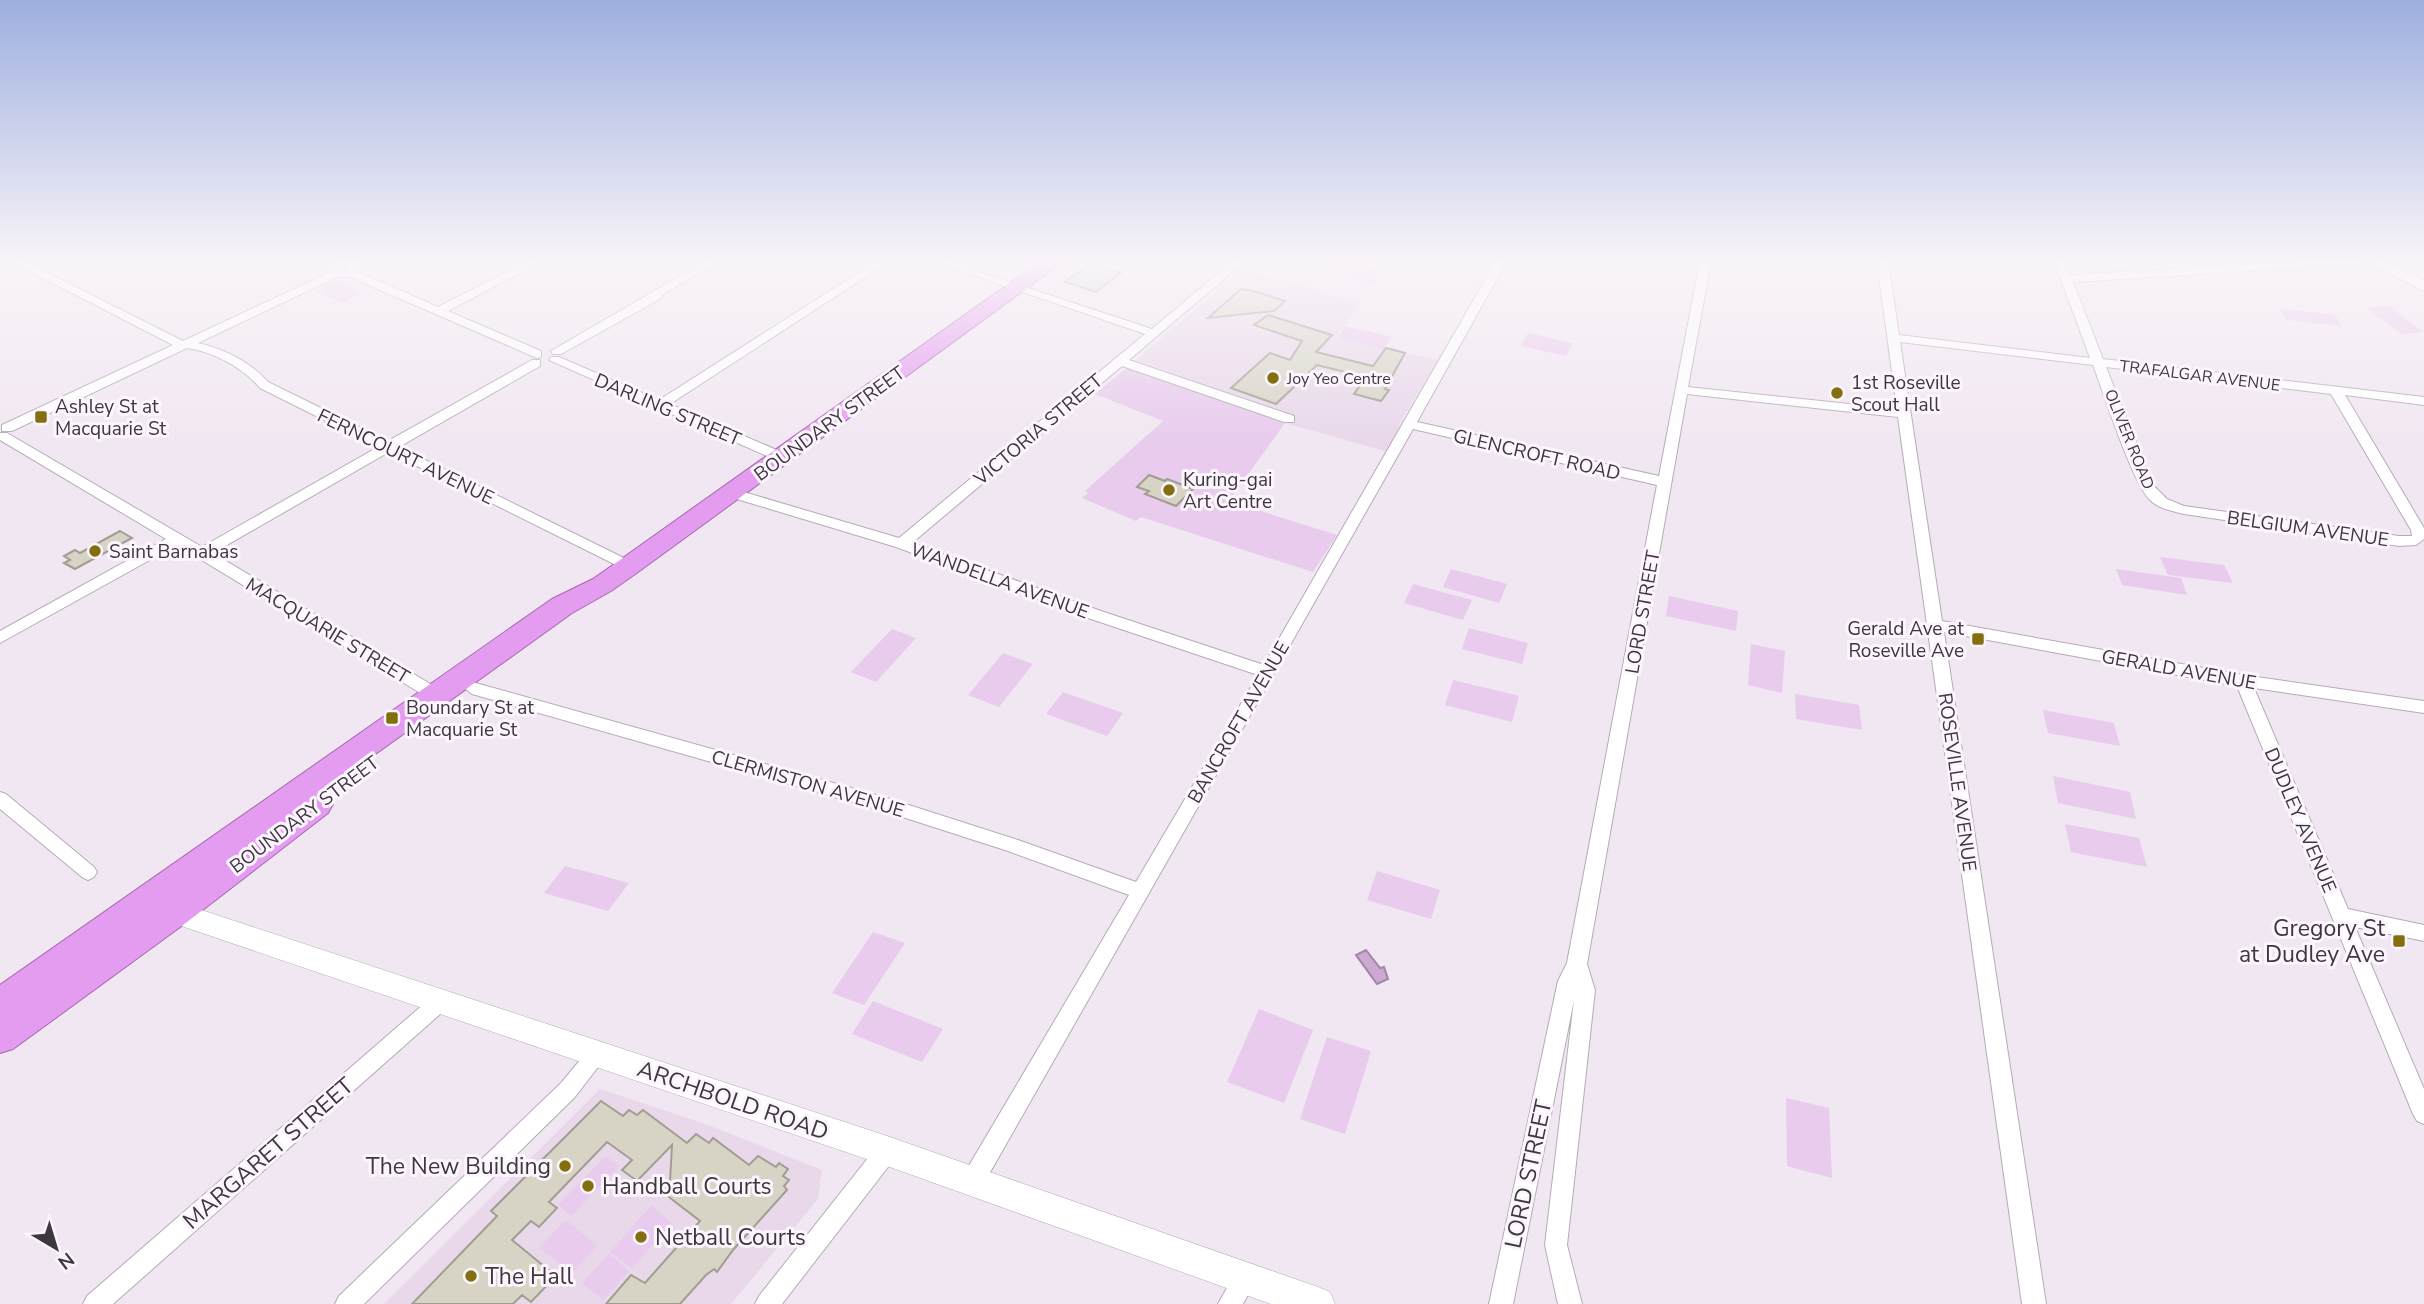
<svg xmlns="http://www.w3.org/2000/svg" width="2424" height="1304" viewBox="0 0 2424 1304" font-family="'Nunito Sans',sans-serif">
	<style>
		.built { fill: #e8d8ea }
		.green { fill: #e8cbed }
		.water { fill: #cca8d2; stroke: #a186a5; stroke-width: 2 }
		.building { fill: #d7d4c6; stroke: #a19e91; stroke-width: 2 }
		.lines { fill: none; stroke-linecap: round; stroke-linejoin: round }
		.minor-casing { stroke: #b4abb6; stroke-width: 2 }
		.tertiary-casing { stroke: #b4abb6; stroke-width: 2 }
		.secondary-casing { stroke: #b4abb6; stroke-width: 1 }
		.trunk-casing { stroke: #a569af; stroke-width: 2 }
		.minor { fill: #fff; fill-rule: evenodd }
		.tertiary { fill: #fff; fill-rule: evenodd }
		.secondary { fill: #fff; fill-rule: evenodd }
		.trunk { fill: #e49cf0; fill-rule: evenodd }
		.poi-dot { fill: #836f0d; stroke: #fdf5fe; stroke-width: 2.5 }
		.labels { text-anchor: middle; stroke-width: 6; stroke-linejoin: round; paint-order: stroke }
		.far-street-label { font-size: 16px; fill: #3c383d; stroke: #fdf5fe }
		.far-poi-label { font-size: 16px; fill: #3c383d; stroke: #fdf5fe; text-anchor: start }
		.poi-label { font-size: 19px; fill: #3c383d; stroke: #fdf5fe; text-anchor: start }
		.street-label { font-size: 19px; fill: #3c383d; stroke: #fdf5fe }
		.near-poi-label { font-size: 23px; fill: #3c383d; stroke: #fdf5fe; text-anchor: start }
		.near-street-label { font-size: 23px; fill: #3c383d; stroke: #fdf5fe }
	</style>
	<rect width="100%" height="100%" fill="#f1e7f2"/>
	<g class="built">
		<path d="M 1242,269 L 1361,303 L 1335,338 L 1439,360 L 1402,419 L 1388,452 L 1285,423 L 1292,417 L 1136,360 Z"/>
		<path d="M 600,1089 L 708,1125 L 822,1170 L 818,1199 L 731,1304 L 384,1304 Z"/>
	</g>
	<g class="green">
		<path d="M 1343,261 L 1347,261 L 1384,272 L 1372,284 L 1331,271 Z"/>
		<path d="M 337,281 L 363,293 L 343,303 L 316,291 Z"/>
		<path d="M 2388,306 L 2424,332 L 2402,334 L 2366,308 Z"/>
		<path d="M 2279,309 L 2334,314 L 2342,326 L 2287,320 Z"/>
		<path d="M 1345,326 L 1392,337 L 1384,349 L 1337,338 Z"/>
		<path d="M 1528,333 L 1573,343 L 1566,356 L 1521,346 Z"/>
		<path d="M 1129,366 L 1285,423 L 1229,501 L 1337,535 L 1313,572 L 1141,517 L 1136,521 L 1082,498 L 1088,493 L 1085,491 L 1163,421 L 1095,394 Z"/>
		<path d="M 2160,557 L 2224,565 L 2233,583 L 2168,575 Z"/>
		<path d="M 1451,569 L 1507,584 L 1499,603 L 1443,587 Z"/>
		<path d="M 2116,569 L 2181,578 L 2187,595 L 2122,585 Z"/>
		<path d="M 1413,584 L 1472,600 L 1463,620 L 1404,603 Z"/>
		<path d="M 1669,596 L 1738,611 L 1736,631 L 1666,616 Z"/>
		<path d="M 1469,628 L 1528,643 L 1522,664 L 1462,649 Z"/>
		<path d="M 892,629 L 916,638 L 876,682 L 851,672 Z"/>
		<path d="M 1751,644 L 1785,651 L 1782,693 L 1748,685 Z"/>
		<path d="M 1003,653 L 1033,664 L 999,707 L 968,695 Z"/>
		<path d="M 1453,680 L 1519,696 L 1512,722 L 1445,705 Z"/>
		<path d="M 1063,692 L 1123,713 L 1107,736 L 1046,714 Z"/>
		<path d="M 1795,694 L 1859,705 L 1862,730 L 1796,719 Z"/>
		<path d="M 2043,710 L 2114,723 L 2120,746 L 2048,733 Z"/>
		<path d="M 2053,776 L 2130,792 L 2136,819 L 2058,803 Z"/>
		<path d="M 2065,824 L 2139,838 L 2147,867 L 2071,852 Z"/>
		<path d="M 565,866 L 629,883 L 608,911 L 544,893 Z"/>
		<path d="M 1377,871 L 1440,890 L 1431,919 L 1367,900 Z"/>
		<path d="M 873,932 L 905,943 L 864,1005 L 832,993 Z"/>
		<path d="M 873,1001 L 943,1029 L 922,1062 L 852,1034 Z"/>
		<path d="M 1259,1009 L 1313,1030 L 1284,1103 L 1227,1082 Z"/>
		<path d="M 1327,1037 L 1371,1051 L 1345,1134 L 1300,1119 Z"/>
		<path d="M 1786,1098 L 1829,1108 L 1832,1178 L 1787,1166 Z"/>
		<path d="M 606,1156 L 619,1166 L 571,1216 L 558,1205 Z"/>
		<path d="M 651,1206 L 672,1223 L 632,1268 L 610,1252 Z"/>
		<path d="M 566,1220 L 597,1246 L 572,1273 L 539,1248 Z"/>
		<path d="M 609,1254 L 629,1271 L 603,1300 L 582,1283 Z"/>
	</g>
	<path class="water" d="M 1366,950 L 1380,968 L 1384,967 L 1388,979 L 1377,984 L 1356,955 Z"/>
	<g class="building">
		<path d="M 1091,263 L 1121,273 L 1096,292 L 1065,282 Z"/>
		<path d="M 1241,289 L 1257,292 L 1285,301 L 1274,311 L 1208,318 Z"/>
		<path d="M 1268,315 L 1332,335 L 1316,352 L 1373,366 L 1386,348 L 1405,353 L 1385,389 L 1389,390 L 1381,401 L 1354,394 L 1366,377 L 1317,365 L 1276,404 L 1231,388 L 1270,353 L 1290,360 L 1302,341 L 1254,325 Z"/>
		<path d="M 1149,475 L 1165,481 L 1167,479 L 1193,489 L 1176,506 L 1145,494 L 1149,491 L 1137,487 Z"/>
		<path d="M 120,531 L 132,538 L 75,569 L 64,563 L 70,560 L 64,556 L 75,550 L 80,553 Z"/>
		<path d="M 601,1101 L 623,1116 L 629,1110 L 637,1115 L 643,1110 L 687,1143 L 696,1134 L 709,1143 L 713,1138 L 749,1165 L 758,1156 L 776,1167 L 779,1163 L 788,1169 L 783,1176 L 789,1180 L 784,1186 L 787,1190 L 733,1250 L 717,1272 L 714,1269 L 706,1275 L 680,1304 L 606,1304 L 631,1275 L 645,1283 L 700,1221 L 661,1191 L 670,1182 L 672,1145 L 637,1181 L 622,1170 L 632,1160 L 607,1142 L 549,1202 L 557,1208 L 539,1227 L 531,1221 L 512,1240 L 556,1276 L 531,1302 L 522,1295 L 513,1304 L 412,1304 L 497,1216 L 491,1211 Z"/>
	</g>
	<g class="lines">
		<defs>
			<g id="minor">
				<path d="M 10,261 L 24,261 L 183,341 L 326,274 L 328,266 L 339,261 L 358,261 L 364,266 L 358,272 L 438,307 L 529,261 L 542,261 L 448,311 L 541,351 L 541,357 L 537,358 L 350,277 L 337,277 L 198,343 C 224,349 251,362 268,382 L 388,441 L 532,360 L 540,360 L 540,366 L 399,447 L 634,563 L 636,566 L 629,571 L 624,569 L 389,452 L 213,553 L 442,691 L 444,695 L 442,699 L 430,699 L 177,545 L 0,643 L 0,631 L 166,539 L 0,440 L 0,433 L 7,433 L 202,547 L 378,447 L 260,388 C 242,367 214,352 187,348 L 12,431 L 2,431 L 2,425 L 173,345 ZM 345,266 L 351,266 L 345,271 L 337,271 Z"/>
				<path d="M 706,261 L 720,261 L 663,294 L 660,299 L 561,354 L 553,354 L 551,351 Z"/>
				<path d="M 877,261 L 890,261 L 670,404 L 786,454 L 788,457 L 786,460 L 776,460 L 549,360 L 551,357 L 559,357 L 659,400 Z"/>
				<path d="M 932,261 L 947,261 L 1152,329 L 1233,261 L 1245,261 L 1129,360 L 1294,416 L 1294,422 L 1284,422 L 1122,366 L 912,543 L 1101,611 L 1264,665 L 1496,261 L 1507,261 L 1417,422 L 1659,476 L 1700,261 L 1711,261 L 1688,387 L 1897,409 L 1877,261 L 1888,261 L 1899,335 L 2090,358 L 2054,261 L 2064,261 L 2070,275 L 2309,261 L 2366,261 L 2361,264 L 2073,282 L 2103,359 L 2424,397 L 2424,405 L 2345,395 L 2424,528 L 2424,539 L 2416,545 L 2399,546 L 2184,514 C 2172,511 2159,509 2150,500 C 2132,482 2104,394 2093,365 L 1900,342 L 1942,621 L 2243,675 L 2424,701 L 2424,713 L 2254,688 L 2348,909 L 2424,925 L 2424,941 L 2355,927 L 2424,1089 L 2424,1124 L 2417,1121 L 2413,1114 L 2237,686 L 1944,632 L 2046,1304 L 2022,1304 L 1898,417 L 1687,394 L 1587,964 L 1595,990 L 1567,1245 L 1582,1304 L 1558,1304 L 1545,1245 L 1574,1000 L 1513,1304 L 1489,1304 L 1558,981 L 1567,963 L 1657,485 L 1413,429 L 980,1190 L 972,1193 L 964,1190 L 961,1182 L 964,1174 L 1129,895 L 1008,851 L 887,812 L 472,694 L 464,688 L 472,682 L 887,798 L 1018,840 L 1136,882 L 1258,675 L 1091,619 L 896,547 L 727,496 L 725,493 L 732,489 L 737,490 L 899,538 L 1145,334 ZM 2106,367 L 2331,394 L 2411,530 L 2412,536 L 2399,536 L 2184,506 L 2167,499 L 2153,485 Z"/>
				<path d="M 0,792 L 6,794 L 94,867 L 97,872 L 94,877 L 88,880 L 82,877 L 0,809 Z"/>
				<path d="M 440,993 L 447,996 L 450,1002 L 447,1008 L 113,1304 L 83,1304 L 87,1296 L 433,996 Z"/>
				<path d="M 598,1045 L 605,1047 L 608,1054 L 575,1097 L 364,1304 L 335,1304 L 339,1296 L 561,1083 L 591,1047 Z"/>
				<path d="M 887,1141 L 895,1144 L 898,1151 L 895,1158 L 782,1304 L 755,1304 L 759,1296 L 879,1144 Z"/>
				<path d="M 1245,1266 L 1253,1270 L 1257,1278 L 1243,1304 L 1218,1304 L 1237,1270 Z"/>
			</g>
			<path id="tertiary" d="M 2367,261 L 2385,261 L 2424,280 L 2424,291 Z"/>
			<path id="secondary" d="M 165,898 L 887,1136 L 1318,1287 L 1330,1292 L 1335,1304 L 1271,1304 L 887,1166 L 155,917 L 151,909 L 155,901 Z"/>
			<path id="trunk" d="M 1041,261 L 1064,261 L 638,572 L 611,591 L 572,613 L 321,793 L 328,795 L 333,804 L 328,813 L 187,922 L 13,1049 L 0,1053 L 0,985 L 552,599 L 593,579 L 620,560 Z"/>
		</defs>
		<use href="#minor" class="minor-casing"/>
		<use href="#tertiary" class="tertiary-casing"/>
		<use href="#secondary" class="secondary-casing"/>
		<use href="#trunk" class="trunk-casing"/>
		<use href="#minor" class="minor"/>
		<use href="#tertiary" class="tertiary"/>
		<use href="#secondary" class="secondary"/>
		<use href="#trunk" class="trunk"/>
	</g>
	<linearGradient id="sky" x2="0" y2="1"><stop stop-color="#9dafdf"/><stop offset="0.59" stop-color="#f9f4f9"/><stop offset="1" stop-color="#f9f4f9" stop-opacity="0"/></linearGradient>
	<rect width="2424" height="443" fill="url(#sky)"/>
	<g class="poi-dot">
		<circle cx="1273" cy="378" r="7"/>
		<circle cx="1837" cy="393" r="7"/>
		<rect x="34" y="410" width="14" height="14" rx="3.5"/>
		<circle cx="1169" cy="490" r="7"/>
		<circle cx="95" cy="551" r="7"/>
		<rect x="1971" y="632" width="14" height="14" rx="3.5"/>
		<rect x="385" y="711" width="14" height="14" rx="3.5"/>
		<rect x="2392" y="934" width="14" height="14" rx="3.5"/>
		<circle cx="565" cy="1166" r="7"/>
		<circle cx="588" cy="1186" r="7"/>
		<circle cx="641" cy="1237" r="7"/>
		<circle cx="471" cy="1276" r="7"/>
	</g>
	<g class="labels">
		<g class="far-street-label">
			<text transform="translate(2200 375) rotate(7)" y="6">TRAFALGAR AVENUE</text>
			<text transform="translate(2130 439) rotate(68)" y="6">OLIVER ROAD</text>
		</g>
		<g class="far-poi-label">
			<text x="1287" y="384">Joy Yeo Centre</text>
		</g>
		<g class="poi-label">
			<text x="1851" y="389">1st Roseville<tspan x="1851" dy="22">Scout Hall</tspan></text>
			<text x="55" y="413">Ashley St at<tspan x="55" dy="22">Macquarie St</tspan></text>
			<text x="1183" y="486">Kuring-gai<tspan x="1183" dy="22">Art Centre</tspan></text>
			<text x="109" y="558">Saint Barnabas</text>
			<text x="1964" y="635" text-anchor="end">Gerald Ave at<tspan x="1964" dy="22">Roseville Ave</tspan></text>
			<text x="406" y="714">Boundary St at<tspan x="406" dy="22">Macquarie St</tspan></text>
		</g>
		<g class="street-label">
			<text transform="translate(668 409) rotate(23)" y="7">DARLING STREET</text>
			<text transform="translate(829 423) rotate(-36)" y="7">BOUNDARY STREET</text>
			<text transform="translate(1038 429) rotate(-40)" y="7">VICTORIA STREET</text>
			<text transform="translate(1537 454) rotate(13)" y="7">GLENCROFT ROAD</text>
			<text transform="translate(406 456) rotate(26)" y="7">FERNCOURT AVENUE</text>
			<text transform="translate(2308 528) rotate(8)" y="7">BELGIUM AVENUE</text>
			<text transform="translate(1000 580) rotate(20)" y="7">WANDELLA AVENUE</text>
			<text transform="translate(1642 612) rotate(-80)" y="7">LORD STREET</text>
			<text transform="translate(328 630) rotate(31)" y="7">MACQUARIE STREET</text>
			<text transform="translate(2179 669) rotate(10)" y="7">GERALD AVENUE</text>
			<text transform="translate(1238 722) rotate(-60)" y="7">BANCROFT AVENUE</text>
			<text transform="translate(1958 782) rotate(82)" y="7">ROSEVILLE AVENUE</text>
			<text transform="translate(808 783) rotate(16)" y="7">CLERMISTON AVENUE</text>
			<text transform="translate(304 814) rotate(-37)" y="7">BOUNDARY STREET</text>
			<text transform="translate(2301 820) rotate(67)" y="7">DUDLEY AVENUE</text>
		</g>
		<g class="near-poi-label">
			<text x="2385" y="936" text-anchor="end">Gregory St<tspan x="2385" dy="26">at Dudley Ave</tspan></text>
			<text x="551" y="1174" text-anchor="end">The New Building</text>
			<text x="602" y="1194">Handball Courts</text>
			<text x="655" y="1245">Netball Courts</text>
			<text x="485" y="1284">The Hall</text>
		</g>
		<g class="near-street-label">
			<text transform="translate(733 1100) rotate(19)" y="8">ARCHBOLD ROAD</text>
			<text transform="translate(268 1153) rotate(-41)" y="8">MARGARET STREET</text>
			<text transform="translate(1528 1174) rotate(-78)" y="8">LORD STREET</text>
		</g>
	</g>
	<g transform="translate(56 1248) rotate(142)" stroke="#fdf5fe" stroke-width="5" paint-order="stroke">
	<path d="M0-5L12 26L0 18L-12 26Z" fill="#3c383d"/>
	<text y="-10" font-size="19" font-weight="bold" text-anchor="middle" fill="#3c383d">N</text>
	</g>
</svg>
